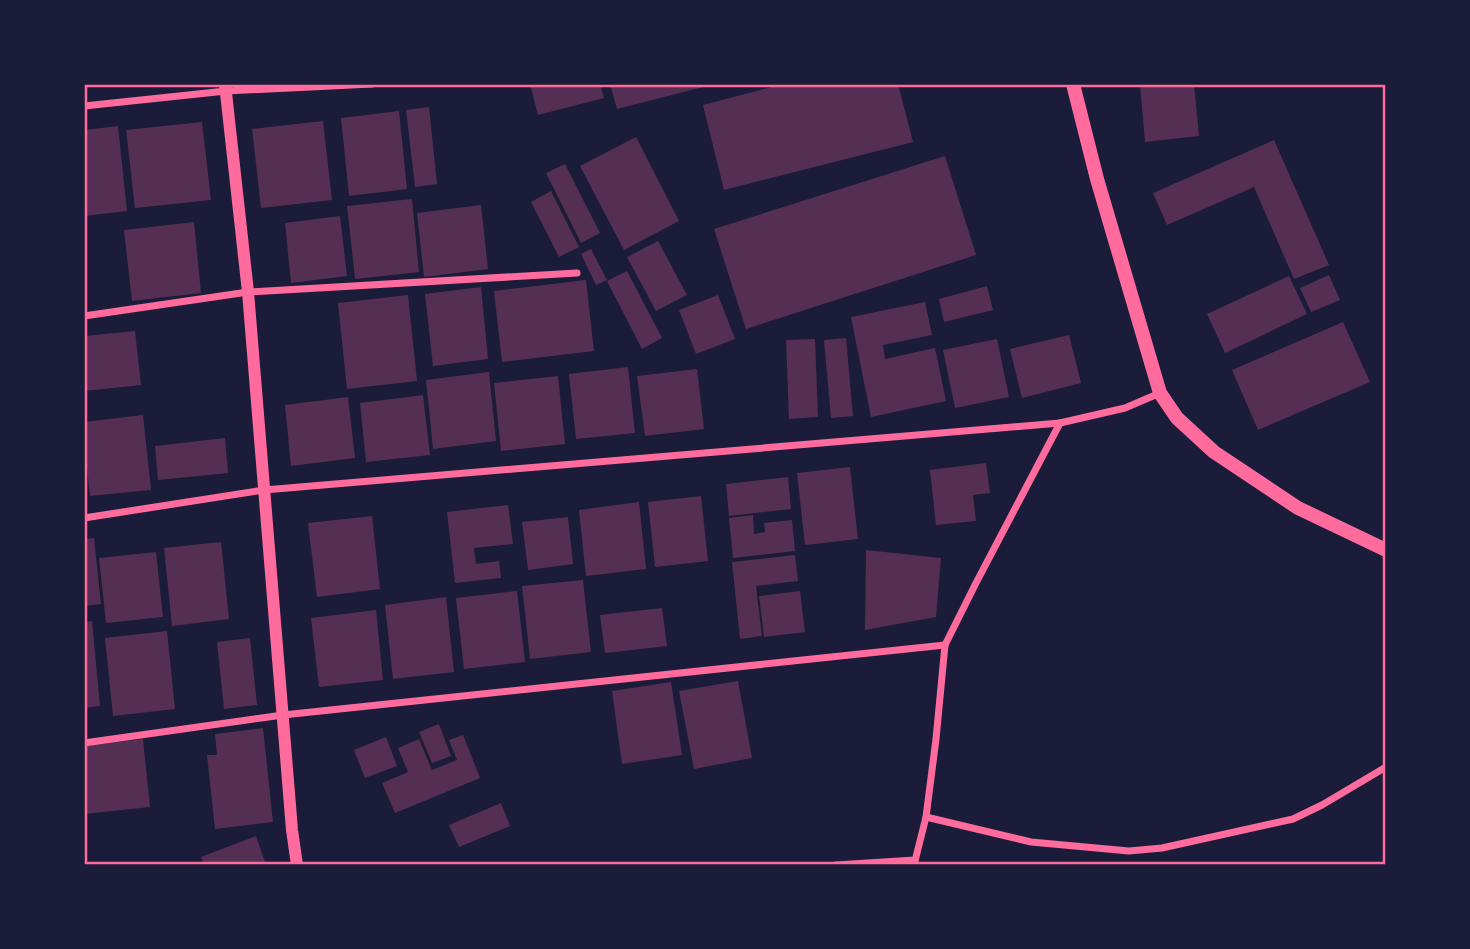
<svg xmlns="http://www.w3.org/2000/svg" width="1470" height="949" viewBox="0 0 1470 949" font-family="'IBM Plex Sans',sans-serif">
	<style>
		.building { fill: #542f53 }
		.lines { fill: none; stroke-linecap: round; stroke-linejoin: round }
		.minor { stroke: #ff6b9d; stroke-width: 7 }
		.tertiary { stroke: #ff6b9d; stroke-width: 12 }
		.secondary { stroke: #ff6b9d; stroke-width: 14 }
		.neatline { fill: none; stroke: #ff6b9d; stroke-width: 2.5 }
	</style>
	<rect width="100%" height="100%" fill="#1b1b3a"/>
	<g class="building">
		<path d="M 530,84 L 600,84 L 604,98 L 538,115 Z"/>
		<path d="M 610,84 L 711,84 L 711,85 L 617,109 Z"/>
		<path d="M 783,84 L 898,84 L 913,142 L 724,190 L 703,105 Z"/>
		<path d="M 1140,84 L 1194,84 L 1199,136 L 1145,142 Z"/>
		<path d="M 429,107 L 437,184 L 415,187 L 406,110 Z"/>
		<path d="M 399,111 L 407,189 L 349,196 L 341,118 Z"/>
		<path d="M 323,121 L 332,200 L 261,208 L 252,129 Z"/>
		<path d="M 202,122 L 211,200 L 135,208 L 126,130 Z"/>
		<path d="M 118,126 L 127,211 L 84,216 L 84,130 Z"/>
		<path d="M 636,137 L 679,221 L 624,250 L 580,166 Z"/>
		<path d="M 1274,140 L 1329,265 L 1294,279 L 1254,187 L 1167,225 L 1153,193 Z"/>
		<path d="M 945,156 L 976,255 L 746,329 L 714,229 Z"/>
		<path d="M 565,164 L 600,233 L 581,243 L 546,173 Z"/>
		<path d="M 551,191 L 579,247 L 559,257 L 531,202 Z"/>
		<path d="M 412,199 L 419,272 L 355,279 L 347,206 Z"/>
		<path d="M 481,205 L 488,269 L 424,277 L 417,213 Z"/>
		<path d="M 340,216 L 347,276 L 291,283 L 285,223 Z"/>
		<path d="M 194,222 L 201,293 L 132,301 L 124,230 Z"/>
		<path d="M 658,241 L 687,295 L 656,311 L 627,257 Z"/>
		<path d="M 591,249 L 607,280 L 596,285 L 581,254 Z"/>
		<path d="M 627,271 L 662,338 L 642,349 L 607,281 Z"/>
		<path d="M 1329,275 L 1340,300 L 1311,312 L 1300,288 Z"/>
		<path d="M 1289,276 L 1307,314 L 1225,353 L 1207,314 Z"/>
		<path d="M 586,280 L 594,351 L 502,362 L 494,291 Z"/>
		<path d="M 987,286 L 993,310 L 944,322 L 939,299 Z"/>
		<path d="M 481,287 L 488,359 L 433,366 L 425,294 Z"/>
		<path d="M 408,295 L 417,381 L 347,389 L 338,303 Z"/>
		<path d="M 718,295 L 735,339 L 696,354 L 679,310 Z"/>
		<path d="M 925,302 L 932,335 L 883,345 L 885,359 L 935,348 L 946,401 L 871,417 L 851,317 Z"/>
		<path d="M 1343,322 L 1370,382 L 1258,430 L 1232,370 Z"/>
		<path d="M 135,331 L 141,385 L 84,391 L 84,336 Z"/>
		<path d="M 1069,335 L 1081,383 L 1022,398 L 1010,349 Z"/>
		<path d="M 846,338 L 853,416 L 831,418 L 824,340 Z"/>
		<path d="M 815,339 L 818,417 L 789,419 L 786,340 Z"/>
		<path d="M 997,339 L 1009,397 L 955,408 L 943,350 Z"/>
		<path d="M 628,367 L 635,433 L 576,439 L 569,374 Z"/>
		<path d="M 697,369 L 704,429 L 645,436 L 637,376 Z"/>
		<path d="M 489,372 L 496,441 L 433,449 L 426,380 Z"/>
		<path d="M 558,376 L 565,444 L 501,451 L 494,383 Z"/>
		<path d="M 423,395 L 430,455 L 366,462 L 360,403 Z"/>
		<path d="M 348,397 L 355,458 L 291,466 L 285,405 Z"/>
		<path d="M 143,415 L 151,490 L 90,496 L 84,440 L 84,422 Z"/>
		<path d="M 225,438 L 228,473 L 158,480 L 155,446 Z"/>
		<path d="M 986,463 L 990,493 L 973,495 L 976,521 L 936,525 L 930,470 Z"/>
		<path d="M 850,467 L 858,539 L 805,545 L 797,473 Z"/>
		<path d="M 788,477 L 791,509 L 729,516 L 726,484 Z"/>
		<path d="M 701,496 L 708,561 L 655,567 L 648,502 Z"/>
		<path d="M 639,502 L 646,569 L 586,576 L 579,510 Z"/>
		<path d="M 508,505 L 513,544 L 474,548 L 476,564 L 499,561 L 501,578 L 455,583 L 447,512 Z"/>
		<path d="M 753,515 L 754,534 L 765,532 L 764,523 L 792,520 L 795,551 L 733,558 L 729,518 Z"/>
		<path d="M 372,516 L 380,589 L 317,597 L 308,523 Z"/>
		<path d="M 568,517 L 573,564 L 528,570 L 522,522 Z"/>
		<path d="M 94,538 L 101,604 L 84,606 L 84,539 Z"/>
		<path d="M 221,542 L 229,619 L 172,626 L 164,548 Z"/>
		<path d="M 866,550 L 941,558 L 936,617 L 865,630 Z"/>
		<path d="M 156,552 L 163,617 L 106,623 L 99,558 Z"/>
		<path d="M 795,555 L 798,581 L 756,586 L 762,636 L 740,639 L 732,562 Z"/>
		<path d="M 583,580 L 591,652 L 530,659 L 522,586 Z"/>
		<path d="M 517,591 L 525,662 L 464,669 L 456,598 Z"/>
		<path d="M 800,591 L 805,632 L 764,637 L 759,596 Z"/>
		<path d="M 446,597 L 454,672 L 393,679 L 385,605 Z"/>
		<path d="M 662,608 L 667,646 L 605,653 L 600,615 Z"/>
		<path d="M 376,610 L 383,680 L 319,687 L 311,618 Z"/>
		<path d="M 92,621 L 100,706 L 84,708 L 84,622 Z"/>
		<path d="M 167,631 L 175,709 L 113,716 L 105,638 Z"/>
		<path d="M 250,638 L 257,705 L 224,709 L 217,642 Z"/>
		<path d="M 738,681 L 752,758 L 694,769 L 679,691 Z"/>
		<path d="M 671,682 L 682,755 L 622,764 L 612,691 Z"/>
		<path d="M 439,724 L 451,756 L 432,763 L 419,732 Z"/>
		<path d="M 263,728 L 273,822 L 215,829 L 207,755 L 217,755 L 215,734 Z"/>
		<path d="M 463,735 L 480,778 L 395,813 L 382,783 L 408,772 L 398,748 L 419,739 L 432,770 L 457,760 L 449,740 Z"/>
		<path d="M 386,737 L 397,766 L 365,778 L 354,750 Z"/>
		<path d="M 143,739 L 150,807 L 84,814 L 84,746 Z"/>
		<path d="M 501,803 L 510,826 L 459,847 L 449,825 Z"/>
		<path d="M 256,836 L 266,865 L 204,865 L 201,857 Z"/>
	</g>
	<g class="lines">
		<g class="minor">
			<path d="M 84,106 L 226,91 L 372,84"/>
			<path d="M 84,316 L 248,292 L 577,273"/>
			<path d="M 84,518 L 264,490 L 1060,423 L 1125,408 L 1160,393"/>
			<path d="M 84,743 L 283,715 L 945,645"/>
			<path d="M 926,817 L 1031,842 L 1129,851 L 1162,848 L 1293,819 L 1322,805 L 1386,767"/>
			<path d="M 836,865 L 915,860"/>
			<path d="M 914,865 L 926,817 L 936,739 L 945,645 L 976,583 L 1060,423"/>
		</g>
		<path class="tertiary" d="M 225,84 L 248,292 L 292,830 L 297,865"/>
		<path class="secondary" d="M 1073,84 L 1097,179 L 1160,393 L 1177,418 L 1214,452 L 1298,508 L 1386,550"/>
	</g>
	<rect width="1470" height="949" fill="none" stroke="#1b1b3a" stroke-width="172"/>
	<rect x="86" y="86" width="1298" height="777" class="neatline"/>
</svg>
